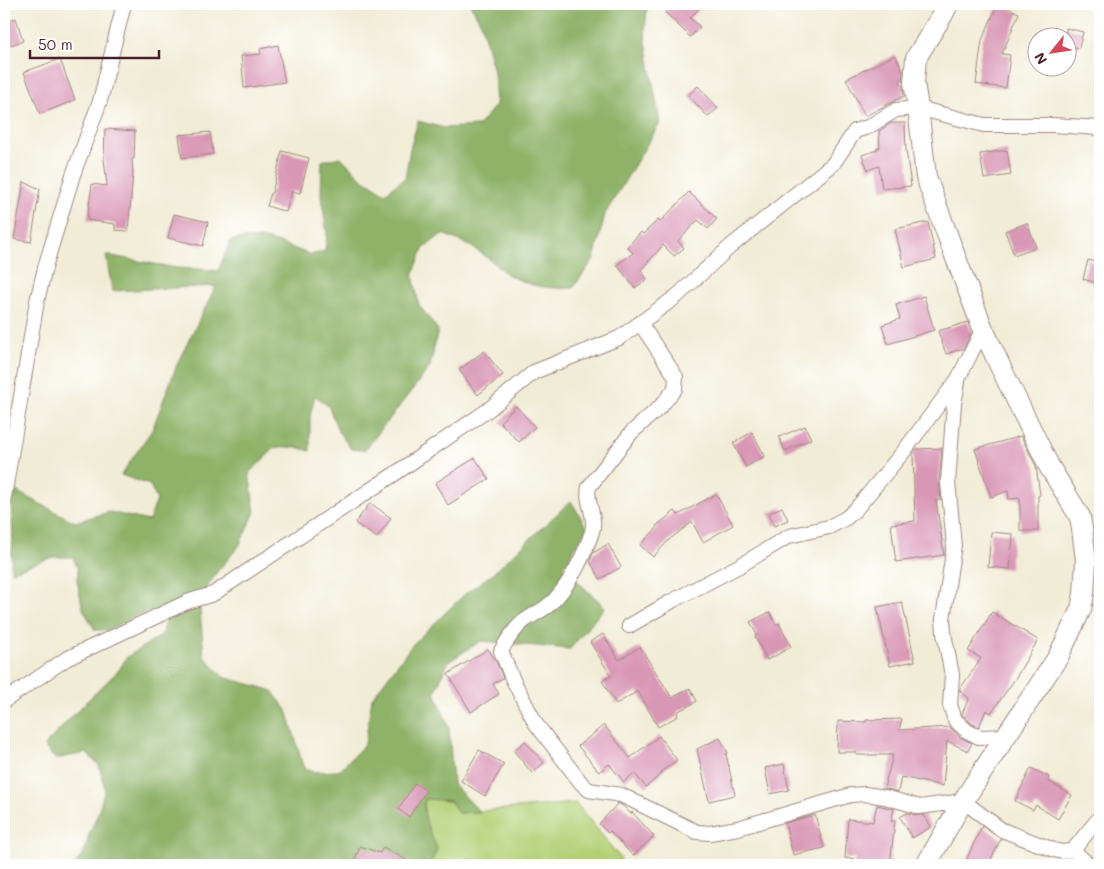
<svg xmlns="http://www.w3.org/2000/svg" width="1104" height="869" viewBox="0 0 1104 869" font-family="Mali,sans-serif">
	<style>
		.green { fill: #b2d076; stroke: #7e7850 }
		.forest { fill: #8db267; stroke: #6c6849 }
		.building { fill: #d997b6 }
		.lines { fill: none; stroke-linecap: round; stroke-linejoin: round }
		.minor-casing { stroke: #9e8680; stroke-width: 16 }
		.secondary-casing { stroke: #9e8680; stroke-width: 22 }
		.minor { stroke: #fff; stroke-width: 14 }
		.secondary { stroke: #fff; stroke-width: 20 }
	</style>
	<rect width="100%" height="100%" fill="#fff"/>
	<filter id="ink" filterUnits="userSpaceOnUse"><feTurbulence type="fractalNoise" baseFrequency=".02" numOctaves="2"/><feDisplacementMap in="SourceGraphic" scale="10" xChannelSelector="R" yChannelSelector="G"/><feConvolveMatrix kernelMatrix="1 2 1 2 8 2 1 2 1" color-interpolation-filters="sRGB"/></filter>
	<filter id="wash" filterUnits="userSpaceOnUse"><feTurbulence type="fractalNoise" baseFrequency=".0096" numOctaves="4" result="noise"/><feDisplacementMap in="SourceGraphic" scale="20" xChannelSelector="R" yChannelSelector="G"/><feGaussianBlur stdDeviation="1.12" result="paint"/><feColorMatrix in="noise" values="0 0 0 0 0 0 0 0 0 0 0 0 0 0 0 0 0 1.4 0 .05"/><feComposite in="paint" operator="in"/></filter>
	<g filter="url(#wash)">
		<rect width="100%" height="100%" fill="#f1ecd5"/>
		<path class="green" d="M 425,798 L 451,801 L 459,813 L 576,803 L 621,859 L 619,865 L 430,865 L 437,849 C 430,832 421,817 425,798 Z"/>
		<path class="forest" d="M 470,4 L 647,4 L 645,36 L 660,123 L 605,214 L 594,259 L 573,288 C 549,289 531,287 509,275 C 500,270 493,261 484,255 C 470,245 459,240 442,234 L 423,249 L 413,275 L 419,305 L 438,330 L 430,367 L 365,450 L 351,449 L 338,431 L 329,407 L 315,395 L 310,416 L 310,451 L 297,447 L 275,448 L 249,473 L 255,512 L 239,546 L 217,572 L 199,600 L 204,656 L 223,677 L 271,690 L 287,710 L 303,766 L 313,772 L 338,771 L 365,744 L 372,698 L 413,644 L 467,592 L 491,575 L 571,501 L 587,528 L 563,568 L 605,607 L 570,649 L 481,641 L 448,662 L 435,692 L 449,728 L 453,784 L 480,812 L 458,813 L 451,801 L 425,799 C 421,817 430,832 437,849 L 430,865 L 75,865 L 84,852 L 89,835 L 98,813 L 105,789 L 99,765 L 86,753 L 55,759 L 44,746 L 80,708 L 119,670 L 127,657 L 163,634 L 165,617 L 155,610 L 135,616 L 109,630 L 95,630 L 83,609 L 77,581 L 78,570 L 73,557 L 53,557 L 11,572 L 13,533 L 10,488 L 75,522 L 109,512 L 149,521 L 157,500 L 150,485 L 121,475 L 152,430 L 178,362 L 216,286 L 112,291 L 106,255 L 176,268 L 200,269 L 218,271 L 231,240 L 260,238 L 277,242 L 311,255 L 325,251 L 327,233 L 321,196 L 322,161 L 341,157 L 361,178 L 385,193 L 405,178 L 410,149 L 418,121 L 444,128 L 478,126 L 496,105 L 494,72 L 481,23 Z"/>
		<g id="blocks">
			<g class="building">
				<path d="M 673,4 L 704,4 L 690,18 L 700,27 L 690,37 L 665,12 Z"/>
				<path d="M 998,4 L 1019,13 L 1002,54 L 1010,55 L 1006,88 L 976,84 L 982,40 Z"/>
				<path d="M 16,18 L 23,41 L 4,47 L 4,22 Z"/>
				<path d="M 1066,28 L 1083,32 L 1079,48 L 1066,45 Z"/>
				<path d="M 278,45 L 285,82 L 244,88 L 241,56 L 261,54 L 260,49 Z"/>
				<path d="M 895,55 L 903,71 L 902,80 L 900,81 L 903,87 L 904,96 L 865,116 L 846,79 Z"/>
				<path d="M 60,59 L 75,100 L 40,114 L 24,72 Z"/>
				<path d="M 698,86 L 718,108 L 708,117 L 688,95 Z"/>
				<path d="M 891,123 L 905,123 L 906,150 L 911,186 L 882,189 L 879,166 L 868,170 L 862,155 L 877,150 L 877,148 L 880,148 L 879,131 Z"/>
				<path d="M 105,129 L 135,131 L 134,159 L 132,159 L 133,174 L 128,231 L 115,230 L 115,224 L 87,220 L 92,184 L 107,186 L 104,159 Z"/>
				<path d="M 210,132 L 213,154 L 182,158 L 179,135 Z"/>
				<path d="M 1007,150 L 1011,175 L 984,179 L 980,154 Z"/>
				<path d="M 282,151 L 309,158 L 300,193 L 292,191 L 286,212 L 267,206 L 271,193 L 272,193 Z"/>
				<path d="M 24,182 L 40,189 L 31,242 L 14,239 Z"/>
				<path d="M 689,192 L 717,219 L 708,229 L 698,220 L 678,241 L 684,248 L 674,256 L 663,245 L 641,270 L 647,279 L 635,288 L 617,265 L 633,253 L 627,247 L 641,232 L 643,234 L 658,220 L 660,222 Z"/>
				<path d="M 174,214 L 208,222 L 203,246 L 168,238 Z"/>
				<path d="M 928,222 L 936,259 L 904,267 L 895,229 Z"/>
				<path d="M 1027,223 L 1036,247 L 1014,255 L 1005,231 Z"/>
				<path d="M 1088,260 L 1100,263 L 1100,284 L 1083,279 Z"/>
				<path d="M 924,296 L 934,330 L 888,344 L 882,325 L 900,319 L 896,305 Z"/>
				<path d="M 968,322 L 971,333 L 964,348 L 946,354 L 938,331 Z"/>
				<path d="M 484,351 L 503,375 L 478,395 L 459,370 Z"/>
				<path d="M 516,406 L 535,427 L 519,442 L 500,422 Z"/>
				<path d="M 805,426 L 811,439 L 785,451 L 779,437 Z"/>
				<path d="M 752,432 L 765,456 L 746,467 L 733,443 Z"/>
				<path d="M 1021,436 L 1036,466 L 1040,495 L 1038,496 L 1038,531 L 1020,531 L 1020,498 L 1009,499 L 1008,491 L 991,497 L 975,449 Z"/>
				<path d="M 942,448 L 939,481 L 941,500 L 936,500 L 944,555 L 896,562 L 891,524 L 915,521 L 913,454 L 917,449 Z"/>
				<path d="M 475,458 L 489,479 L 448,505 L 435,483 Z"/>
				<path d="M 716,494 L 733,525 L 703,542 L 692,522 L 670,539 L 653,557 L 640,545 L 657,528 L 656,526 L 675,511 L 678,515 Z"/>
				<path d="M 370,503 L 391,518 L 377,538 L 355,523 Z"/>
				<path d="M 782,507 L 788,520 L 774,526 L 769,513 Z"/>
				<path d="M 991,532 L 1013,534 L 1010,569 L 988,567 Z"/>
				<path d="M 608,544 L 621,567 L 600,579 L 590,561 L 593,553 Z"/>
				<path d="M 902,602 L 915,661 L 890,666 L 877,607 Z"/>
				<path d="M 770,612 L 776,625 L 779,623 L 791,647 L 767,660 L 755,636 L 757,635 L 750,622 Z"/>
				<path d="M 992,612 L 1038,640 L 1015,679 L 991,713 L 986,710 L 979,727 L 972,724 L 962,714 L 969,698 L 960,691 L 960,689 L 981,658 L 968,651 Z"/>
				<path d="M 603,634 L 619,660 L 640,647 L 672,698 L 690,688 L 697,701 L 677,712 L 678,716 L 658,727 L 638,691 L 616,704 L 602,681 L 611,676 L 590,642 Z"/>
				<path d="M 488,649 L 496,661 L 503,678 L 493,684 L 499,694 L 471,712 L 448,674 Z"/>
				<path d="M 902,719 L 899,730 L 950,727 L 961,738 L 972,743 L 968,751 L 947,741 L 943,786 L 901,777 L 898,792 L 884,788 L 893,755 L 856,755 L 856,752 L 837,752 L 838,721 L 866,722 L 866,720 Z"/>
				<path d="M 604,725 L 630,758 L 659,736 L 677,760 L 661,772 L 662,773 L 646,787 L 634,773 L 624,782 L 609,764 L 599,772 L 578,746 Z"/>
				<path d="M 720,738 L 728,753 L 726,754 L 735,795 L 709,801 L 697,749 Z"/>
				<path d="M 525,741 L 544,763 L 532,773 L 514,751 Z"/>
				<path d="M 479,750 L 504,764 L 485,796 L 461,781 Z"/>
				<path d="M 784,764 L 789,790 L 770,794 L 765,768 Z"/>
				<path d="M 1031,768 L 1049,777 L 1048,781 L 1072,795 L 1058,819 L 1036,805 L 1033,810 L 1015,801 Z"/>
				<path d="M 415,783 L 426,791 L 409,817 L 398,809 Z"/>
				<path d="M 618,803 L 623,806 L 631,814 L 632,812 L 654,836 L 633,856 L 610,831 L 608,833 L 599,824 Z"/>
				<path d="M 877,805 L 894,809 L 891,822 L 895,820 L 890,865 L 854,865 L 855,859 L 845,858 L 848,819 L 873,822 Z"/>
				<path d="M 907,813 L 918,815 L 924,815 L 931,827 L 912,838 L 900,817 Z"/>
				<path d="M 815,815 L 824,848 L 793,855 L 785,823 Z"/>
				<path d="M 982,826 L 1001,839 L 988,865 L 964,865 Z"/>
				<path d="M 360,846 L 380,853 L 383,847 L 415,865 L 353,865 Z"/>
			</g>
		</g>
	</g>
	<g filter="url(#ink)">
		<use href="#blocks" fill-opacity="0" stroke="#9e8680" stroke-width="1"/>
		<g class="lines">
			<defs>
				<g id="minor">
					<path d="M 640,323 L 676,377 L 675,389 L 661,406 L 631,433 L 589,487 C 585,502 597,516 592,532 C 584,556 569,587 550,604 C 542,611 532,615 524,621 C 514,629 507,640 501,651 L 513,680 L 536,724 L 582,784 L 589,790 L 621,795 L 697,832 L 710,833 L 738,828 L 851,795 L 865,794 L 885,797 L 920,807 L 963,801 L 1002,830 L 1054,850 L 1063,852 L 1073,850 L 1100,817"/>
					<path d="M 958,382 L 954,404 L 948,482 L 954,545 L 943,619 L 944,633 L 952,675 L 950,705 L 955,720 L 967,731 L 979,737 L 1006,736"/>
					<path d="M 4,497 L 37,301 L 46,264 L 73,175 L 100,101 L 124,4"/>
					<path d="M 629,626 L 672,601 L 741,565 L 789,536 L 829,527 L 846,518 L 856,509 L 904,451 L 958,379 L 983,329"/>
					<path d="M 4,701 L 66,659 L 187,602 L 213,594 L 396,473 L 488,410 L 534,372 L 619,338 L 640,323 L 677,296 L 731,246 L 833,164 L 855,131 L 868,127 L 896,110 L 918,108 L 984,125 L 1053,125 L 1100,128"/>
					<path d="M 1073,850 L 1089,865"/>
				</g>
				<path id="secondary" d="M 926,865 L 963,801 L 1058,657 L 1081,609 L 1084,594 L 1086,560 L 1082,529 L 1080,517 L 1049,466 L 1002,370 L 983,329 L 954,253 L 926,177 L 918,108 L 914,82 L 916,58 L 943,14 L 948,4"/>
			</defs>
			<use href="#minor" class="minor-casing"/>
			<use href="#secondary" class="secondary-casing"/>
			<use href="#minor" class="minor"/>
			<use href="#secondary" class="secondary"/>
		</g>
	</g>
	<rect width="1104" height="869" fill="none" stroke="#fff" stroke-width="20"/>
	<g transform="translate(1052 52) rotate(240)"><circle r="24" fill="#ffffff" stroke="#b7a5aa"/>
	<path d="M0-4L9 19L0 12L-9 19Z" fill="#d1495b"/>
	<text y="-8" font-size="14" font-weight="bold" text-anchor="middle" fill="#4a1f2b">N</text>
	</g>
	<path d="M30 50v8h129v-8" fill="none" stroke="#4a1f2b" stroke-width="2.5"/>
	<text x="38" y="50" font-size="15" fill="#4a1f2b" stroke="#ffffff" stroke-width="4" paint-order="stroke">50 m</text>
</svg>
